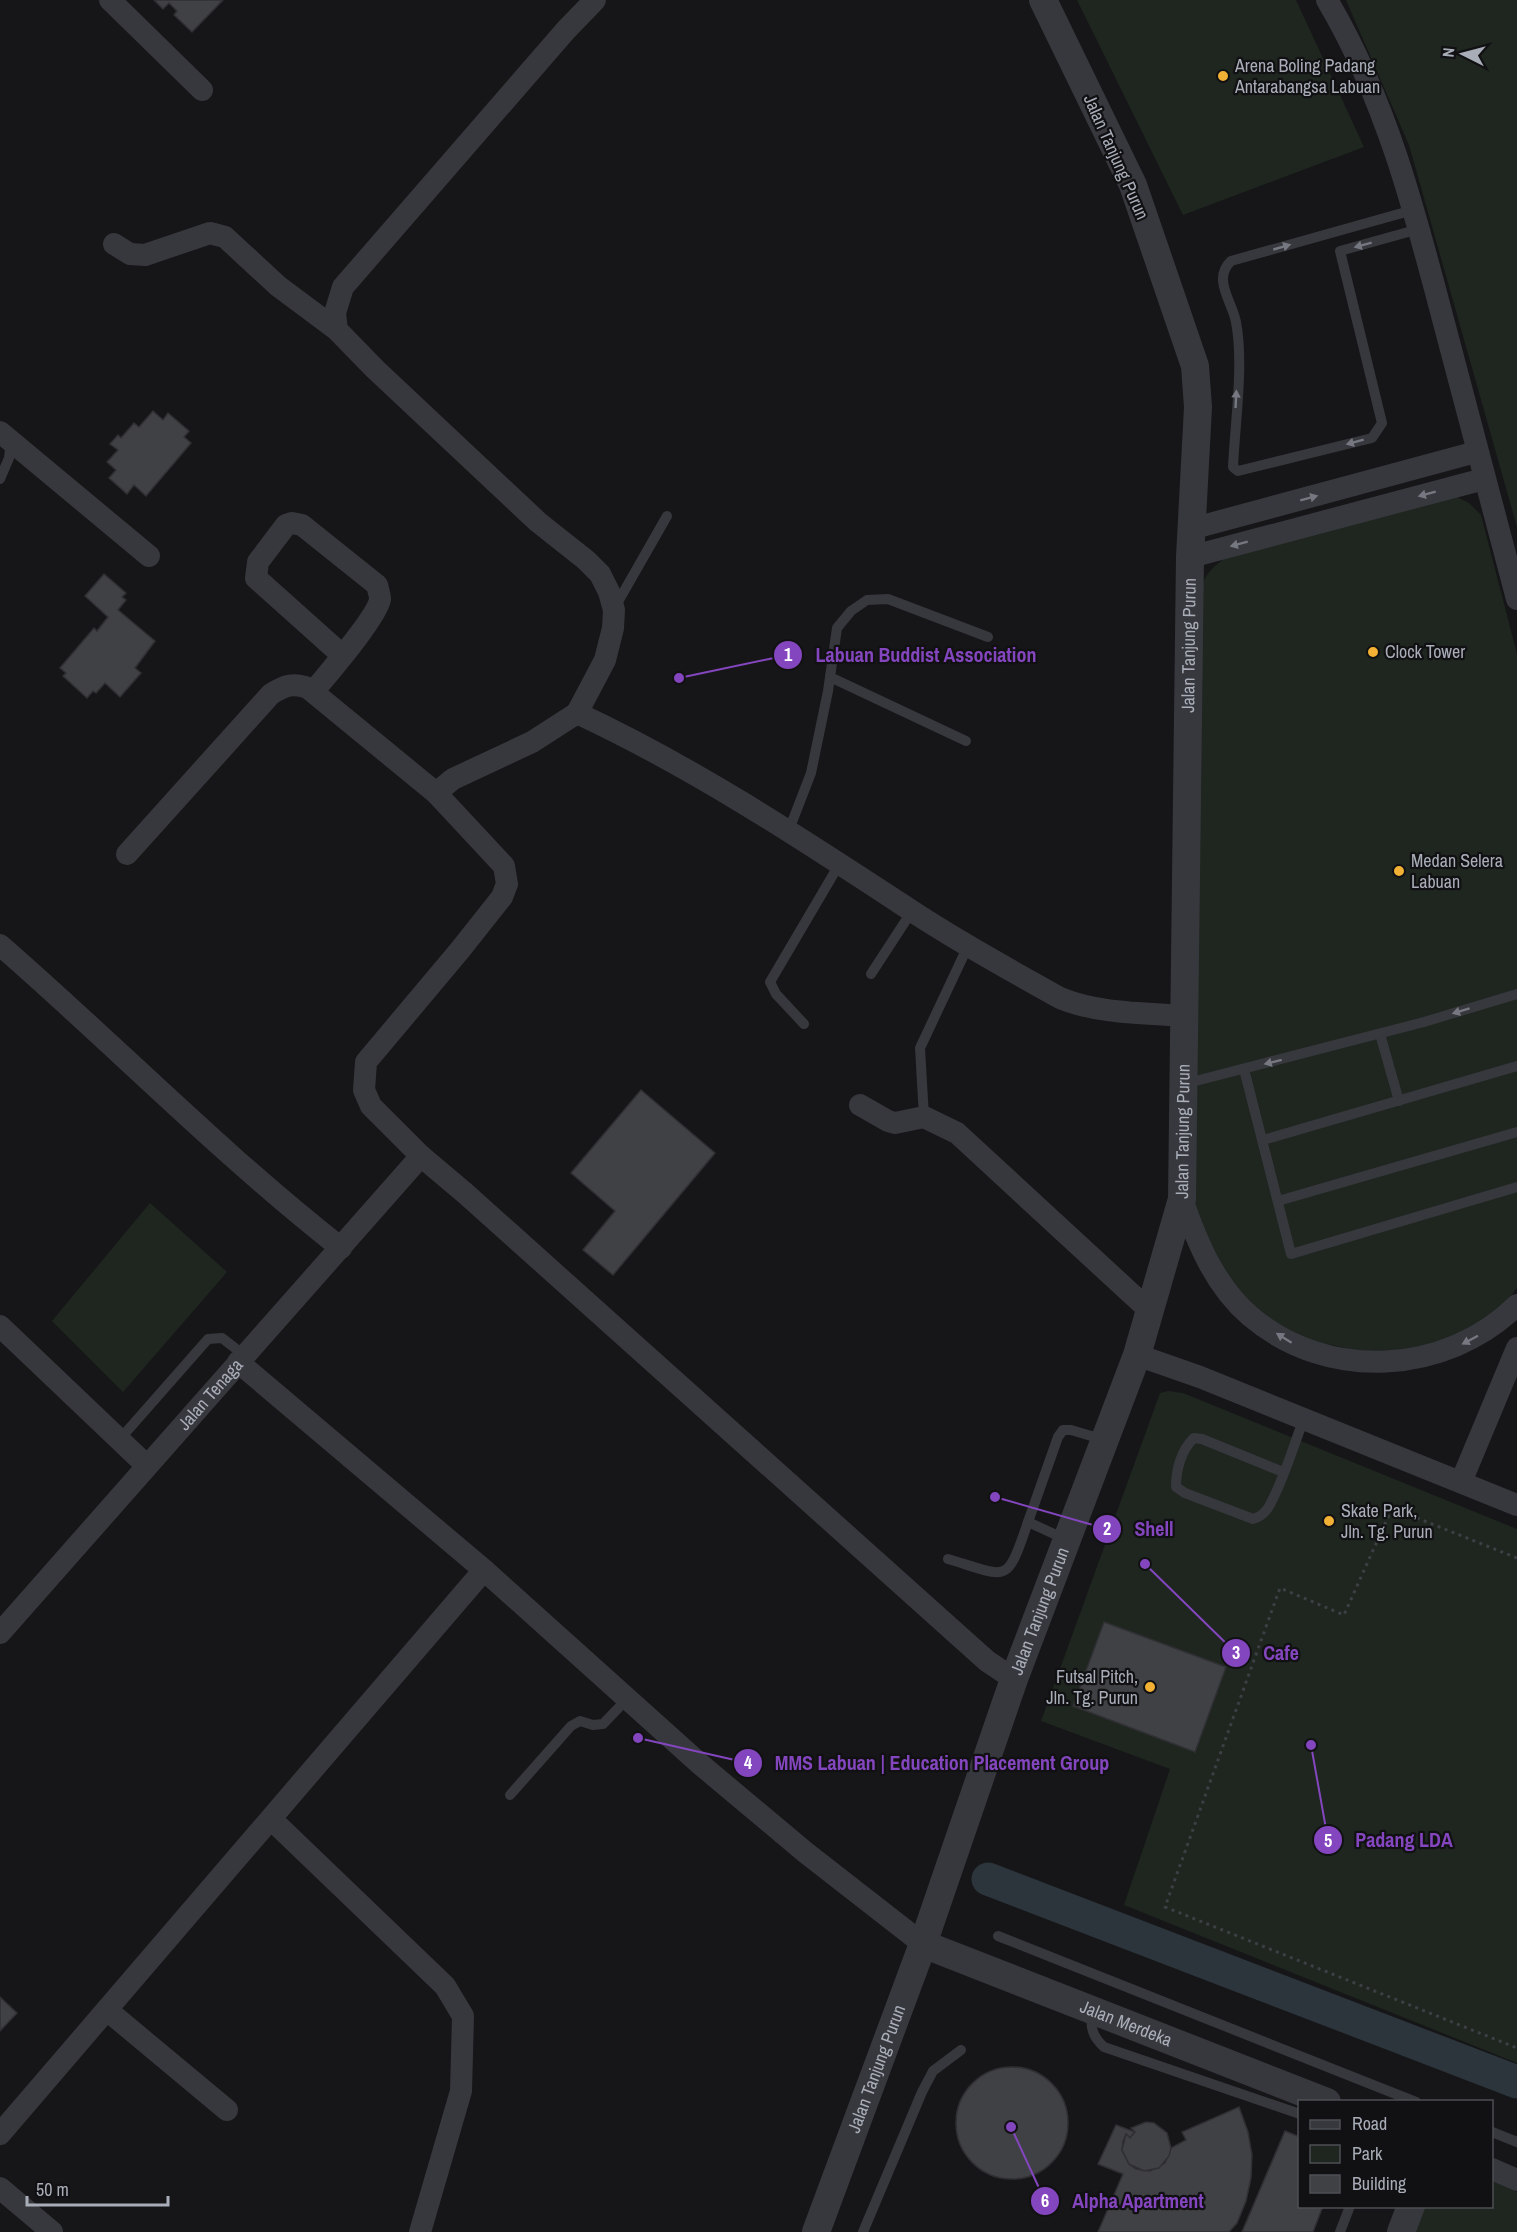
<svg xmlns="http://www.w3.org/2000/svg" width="1517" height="2232" viewBox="0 0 1517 2232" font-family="'Archivo Narrow',sans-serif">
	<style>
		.green { fill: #1e261f }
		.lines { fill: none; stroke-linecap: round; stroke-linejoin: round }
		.river { stroke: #2c353c; stroke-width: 33 }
		.building { fill: #404145; stroke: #303034; stroke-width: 1.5 }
		.path { stroke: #3d3f44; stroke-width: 3; stroke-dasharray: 3 4.5; stroke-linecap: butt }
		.service { stroke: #37383d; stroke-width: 10 }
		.minor { stroke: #37383d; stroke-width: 22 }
		.tertiary { stroke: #37383d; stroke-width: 28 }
		.oneway { fill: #757881 }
		.poi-dot { fill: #f2b134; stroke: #111113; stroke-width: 2 }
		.labels { text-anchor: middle; stroke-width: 4.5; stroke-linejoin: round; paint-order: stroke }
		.poi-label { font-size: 18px; fill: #a8adb8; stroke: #111113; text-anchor: start }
		.street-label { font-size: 18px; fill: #a8adb8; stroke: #111113 }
		.leader { fill: none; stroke: #8446be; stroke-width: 2 }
		.callout-dot { fill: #8446be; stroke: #111113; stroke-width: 2 }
		.mark-label { font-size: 18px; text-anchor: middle; font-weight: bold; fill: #fff }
		.callout-label { font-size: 20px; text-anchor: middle; font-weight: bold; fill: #8446be; stroke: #111113; stroke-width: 4.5; stroke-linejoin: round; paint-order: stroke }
	</style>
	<rect width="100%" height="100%" fill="#161618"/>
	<g class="green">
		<path d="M 1077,0 L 1296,0 L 1364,147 L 1183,215 Z"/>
		<path d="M 1346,0 L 1517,0 L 1517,527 L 1409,145 Z"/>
		<path d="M 1457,497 L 1469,503 L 1481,515 L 1517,654 L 1517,1288 L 1503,1306 L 1469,1329 L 1441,1343 L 1373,1354 L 1299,1338 L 1256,1310 L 1223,1274 L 1190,1196 L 1201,588 C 1208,566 1223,560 1242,549 Z"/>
		<path d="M 150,1203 L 227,1272 L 123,1392 L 52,1321 Z"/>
		<path d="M 1168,1391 L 1183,1393 L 1517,1529 L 1517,2063 L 1124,1905 L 1170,1769 L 1041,1721 L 1160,1393 Z"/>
		<path d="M 1492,2180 L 1517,2192 L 1517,2232 L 1406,2232 L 1417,2207 L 1492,2206 Z"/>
	</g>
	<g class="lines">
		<path class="river" d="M 988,1879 L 1517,2082"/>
	</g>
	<g class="building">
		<path d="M 154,0 L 223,0 L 192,32 L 174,15 L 177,11 L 169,3 L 163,9 Z"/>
		<path d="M 153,411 L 163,420 L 168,413 L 189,431 L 184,437 L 191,443 L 146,496 L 134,485 L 127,494 L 109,478 L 116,470 L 107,462 L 118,450 L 110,444 L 118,435 L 121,438 L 134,423 L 139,427 Z"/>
		<path d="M 104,574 L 126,593 L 122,597 L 126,600 L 118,610 L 155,641 L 135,668 L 141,673 L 120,697 L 105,683 L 96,693 L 93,691 L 87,698 L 63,676 L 66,673 L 60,668 L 94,628 L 97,631 L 108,617 L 85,596 Z"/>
		<path d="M 641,1090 L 715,1153 L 613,1275 L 583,1250 L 615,1211 L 571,1173 Z"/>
		<path d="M 1104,1622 L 1226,1667 L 1195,1752 L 1073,1706 Z"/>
		<path d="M 0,1997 L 17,2013 L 0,2031 Z"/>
		<circle cx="1012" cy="2123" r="56"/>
		<path d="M 1239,2107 L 1248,2132 L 1252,2155 L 1251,2178 L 1246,2201 L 1237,2223 L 1229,2232 L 1098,2232 L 1123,2174 L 1098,2164 L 1116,2125 L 1135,2132 L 1130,2138 L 1126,2134 L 1123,2141 L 1122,2150 L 1129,2164 L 1136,2169 L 1150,2171 L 1165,2163 L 1171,2148 L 1186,2140 L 1182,2132 Z"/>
		<path d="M 1146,2122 L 1154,2123 L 1167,2133 L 1171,2148 L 1169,2156 L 1159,2168 L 1144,2171 L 1129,2164 L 1122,2150 L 1126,2134 L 1130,2138 L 1135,2132 L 1131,2128 Z"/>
		<path d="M 1285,2131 L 1300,2137 L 1300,2206 L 1323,2206 L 1313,2232 L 1242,2232 Z"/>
	</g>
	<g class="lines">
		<path class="path" d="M 1517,1558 L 1392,1508 L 1344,1615 L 1280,1588 L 1165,1907 L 1517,2048"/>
		<g class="service">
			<path d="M 1413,210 L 1231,261 C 1212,279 1232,301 1236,322 C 1244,364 1235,423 1233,467 L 1238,471 L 1372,438 L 1382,423 L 1340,251 L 1419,229"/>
			<path d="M 0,479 L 9,458 L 11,440"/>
			<path d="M 615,607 L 667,516"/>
			<path d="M 830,677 L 966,741"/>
			<path d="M 789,830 L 811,773 L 828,691 L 837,628 L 851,611 L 867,600 L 888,599 L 988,637"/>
			<path d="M 871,974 L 912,911"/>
			<path d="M 804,1024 L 776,994 L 770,982 L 840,863"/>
			<path d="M 1380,1034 L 1399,1101"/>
			<path d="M 1244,1069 L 1291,1254 L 1517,1187"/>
			<path d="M 1184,1084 L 1424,1022 L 1517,994"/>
			<path d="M 924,1117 L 920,1048 L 968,946"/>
			<path d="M 1263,1140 L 1517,1066"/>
			<path d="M 1278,1201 L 1517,1132"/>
			<path d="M 120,1439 L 208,1339 L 222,1338 L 244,1355"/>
			<path d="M 1283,1472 L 1202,1439 L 1194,1438 C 1181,1450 1176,1470 1176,1487 L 1185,1493 L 1253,1519 C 1260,1517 1264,1514 1268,1508 C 1283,1483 1293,1446 1304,1419"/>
			<path d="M 1065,1539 L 1028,1522 L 1058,1437 L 1063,1430 L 1071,1430 L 1105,1440"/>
			<path d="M 948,1559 C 1009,1577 1006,1586 1028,1522"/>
			<path d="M 510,1795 L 571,1726 L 580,1721 L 593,1725 L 603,1724 L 628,1698"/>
			<path d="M 998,1936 L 1416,2102"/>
			<path d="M 1092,2013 C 1090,2028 1093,2037 1104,2047 L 1300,2114"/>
			<path d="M 1492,2132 L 1517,2142"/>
			<path d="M 863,2232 L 922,2092 L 933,2071 L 961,2050"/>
			<path d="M 1340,2232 L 1350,2206"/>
		</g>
		<g class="minor">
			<path d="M 110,0 L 202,90"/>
			<path d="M 1327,0 C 1386,99 1415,212 1444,323 C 1468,415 1492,507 1517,599"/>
			<path d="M 114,244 L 130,254 L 145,255 L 210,233 L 225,237 L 278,286 L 337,330"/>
			<path d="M 0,432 L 149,556"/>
			<path d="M 1191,529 L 1476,452"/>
			<path d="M 1190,557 L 1484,479"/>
			<path d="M 313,692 C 326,676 378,616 380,599 C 380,595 378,589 377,585 L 302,525 L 292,523 L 286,525 L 258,562 L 256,578 L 342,655"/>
			<path d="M 577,713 L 605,660 L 613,628 L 614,610 L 609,592 L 600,574 L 586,560 L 538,522 L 375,369 L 337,330 L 335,313 L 343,287 L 566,30 L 595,0"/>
			<path d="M 127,854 L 271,694 C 284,686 293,682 308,688 L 436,793"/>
			<path d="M 0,945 C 115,1045 221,1154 341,1248"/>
			<path d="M 860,1105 L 888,1121 L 895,1123 L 924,1117 L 957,1133 L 1150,1311"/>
			<path d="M 1182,1199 C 1197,1242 1215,1286 1250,1316 C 1327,1382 1446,1375 1517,1305"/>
			<path d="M 0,1326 L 146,1465"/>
			<path d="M 1137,1355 L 1200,1377 L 1517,1505"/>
			<path d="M 238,1362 L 484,1570 L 700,1764 L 805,1852 L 923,1944"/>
			<path d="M 1461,1482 L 1517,1348"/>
			<path id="s1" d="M 0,1633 L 421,1156"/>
			<path d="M 1014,1679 L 987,1661 L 466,1194 L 421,1156 L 371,1106 L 364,1090 L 366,1062 L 460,950 L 502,897 L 507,884 L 504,866 L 436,793 L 453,779 L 532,742 L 577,713 C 697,769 808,843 918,915 C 964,945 1012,971 1060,998 C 1099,1014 1143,1013 1186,1016"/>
			<path d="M 271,1819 L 445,1986 L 463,2016 L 461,2091 L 420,2232"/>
			<path d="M 107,2010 L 227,2110"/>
			<path d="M 0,2134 L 484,1570"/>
			<path d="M 1492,2169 L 1517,2180"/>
			<path d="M 0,2188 L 52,2232"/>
		</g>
		<g class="tertiary">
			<path id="s2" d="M 923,1944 L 1327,2102"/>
			<path id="s3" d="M 816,2232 L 923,1944 L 1014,1679 L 1137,1355 L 1182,1199 L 1190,557 L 1198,407 L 1195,366 L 1133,185 L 1043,0"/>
			<path d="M 1401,2232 L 1411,2206"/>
		</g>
	</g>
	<defs><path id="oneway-solid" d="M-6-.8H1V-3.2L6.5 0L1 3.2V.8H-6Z" transform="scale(1.5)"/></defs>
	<g class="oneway">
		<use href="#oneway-solid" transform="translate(1363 245) rotate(165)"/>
		<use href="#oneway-solid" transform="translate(1282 247) rotate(-16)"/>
		<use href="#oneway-solid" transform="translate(1236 399) rotate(-87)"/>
		<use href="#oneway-solid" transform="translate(1355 442) rotate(165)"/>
		<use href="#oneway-solid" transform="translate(1427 494) rotate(165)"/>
		<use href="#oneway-solid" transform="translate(1309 498) rotate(-15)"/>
		<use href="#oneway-solid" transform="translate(1239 544) rotate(165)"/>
		<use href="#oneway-solid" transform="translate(1461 1011) rotate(163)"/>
		<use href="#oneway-solid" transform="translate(1273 1062) rotate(166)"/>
		<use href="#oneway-solid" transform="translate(1284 1338) rotate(-148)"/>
		<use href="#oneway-solid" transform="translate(1470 1340) rotate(152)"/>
	</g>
	<g class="poi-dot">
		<circle cx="1223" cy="76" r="6"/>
		<circle cx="1373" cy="652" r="6"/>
		<circle cx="1399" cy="871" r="6"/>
		<circle cx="1329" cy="1521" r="6"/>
		<circle cx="1150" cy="1687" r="6"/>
	</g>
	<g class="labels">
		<g class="poi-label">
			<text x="1235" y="72">Arena Boling Padang<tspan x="1235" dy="21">Antarabangsa Labuan</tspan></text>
			<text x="1385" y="658">Clock Tower</text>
			<text x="1411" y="867">Medan Selera<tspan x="1411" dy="21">Labuan</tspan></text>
			<text x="1341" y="1517">Skate Park,<tspan x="1341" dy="21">Jln. Tg. Purun</tspan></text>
			<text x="1138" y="1683" text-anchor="end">Futsal Pitch,<tspan x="1138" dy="21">Jln. Tg. Purun</tspan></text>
		</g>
		<g class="street-label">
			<text transform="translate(1116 157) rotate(66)" y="6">Jalan Tanjung Purun</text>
			<text dy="6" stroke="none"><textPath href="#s3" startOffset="1650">Jalan Tanjung Purun</textPath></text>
			<text dy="6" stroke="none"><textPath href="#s3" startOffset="1164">Jalan Tanjung Purun</textPath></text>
			<text dy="6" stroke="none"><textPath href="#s1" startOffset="318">Jalan Tenaga</textPath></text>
			<text dy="6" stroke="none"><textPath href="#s3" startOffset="660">Jalan Tanjung Purun</textPath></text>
			<text dy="6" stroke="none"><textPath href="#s2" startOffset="218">Jalan Merdeka</textPath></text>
			<text dy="6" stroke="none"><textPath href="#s3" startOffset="174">Jalan Tanjung Purun</textPath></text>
		</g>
	</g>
	<path class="leader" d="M679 678L788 655M995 1497L1107 1529M1145 1564L1236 1653M638 1738L748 1763M1311 1745L1328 1840M1011 2127L1045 2201"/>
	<g class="callout-dot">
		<circle cx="679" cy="678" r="6"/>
		<circle cx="995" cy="1497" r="6"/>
		<circle cx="1145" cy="1564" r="6"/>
		<circle cx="638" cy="1738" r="6"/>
		<circle cx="1311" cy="1745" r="6"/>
		<circle cx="1011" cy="2127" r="6"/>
		<circle cx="788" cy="655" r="15"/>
		<circle cx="1107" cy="1529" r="15"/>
		<circle cx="1236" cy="1653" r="15"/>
		<circle cx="748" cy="1763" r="15"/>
		<circle cx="1328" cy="1840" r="15"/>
		<circle cx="1045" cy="2201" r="15"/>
	</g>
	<g class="mark-label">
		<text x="788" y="661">1</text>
		<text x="1107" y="1535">2</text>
		<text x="1236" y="1659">3</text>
		<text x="748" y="1769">4</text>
		<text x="1328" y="1847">5</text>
		<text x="1045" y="2207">6</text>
	</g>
	<g class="callout-label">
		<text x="926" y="662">Labuan Buddist Association</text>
		<text x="1154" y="1536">Shell</text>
		<text x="1281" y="1660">Cafe</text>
		<text x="942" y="1770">MMS Labuan | Education Placement Group</text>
		<text x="1404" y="1847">Padang LDA</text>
		<text x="1138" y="2208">Alpha Apartment</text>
	</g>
	<rect x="1298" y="2100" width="195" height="108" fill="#111113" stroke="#4d4f55" stroke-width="1.5"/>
	<rect x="1310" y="2120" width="30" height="9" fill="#37383d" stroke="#4d4f55" stroke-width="1.5"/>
	<text x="1352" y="2130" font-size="18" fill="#a8adb8">Road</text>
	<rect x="1310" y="2145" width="30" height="18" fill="#1e261f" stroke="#4d4f55" stroke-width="1.5"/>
	<text x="1352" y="2160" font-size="18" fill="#a8adb8">Park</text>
	<rect x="1310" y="2175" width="30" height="18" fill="#404145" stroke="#4d4f55" stroke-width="1.5"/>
	<text x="1352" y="2190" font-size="18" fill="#a8adb8">Building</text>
	<g transform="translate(1463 54) rotate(276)" stroke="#111113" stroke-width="4.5" paint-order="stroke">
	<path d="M0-4.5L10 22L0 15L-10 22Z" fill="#a8adb8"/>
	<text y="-9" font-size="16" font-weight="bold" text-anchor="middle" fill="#a8adb8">N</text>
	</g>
	<path d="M27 2196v9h141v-9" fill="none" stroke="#a8adb8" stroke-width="3"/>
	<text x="36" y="2196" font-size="18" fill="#a8adb8" stroke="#111113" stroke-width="4.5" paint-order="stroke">50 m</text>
</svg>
